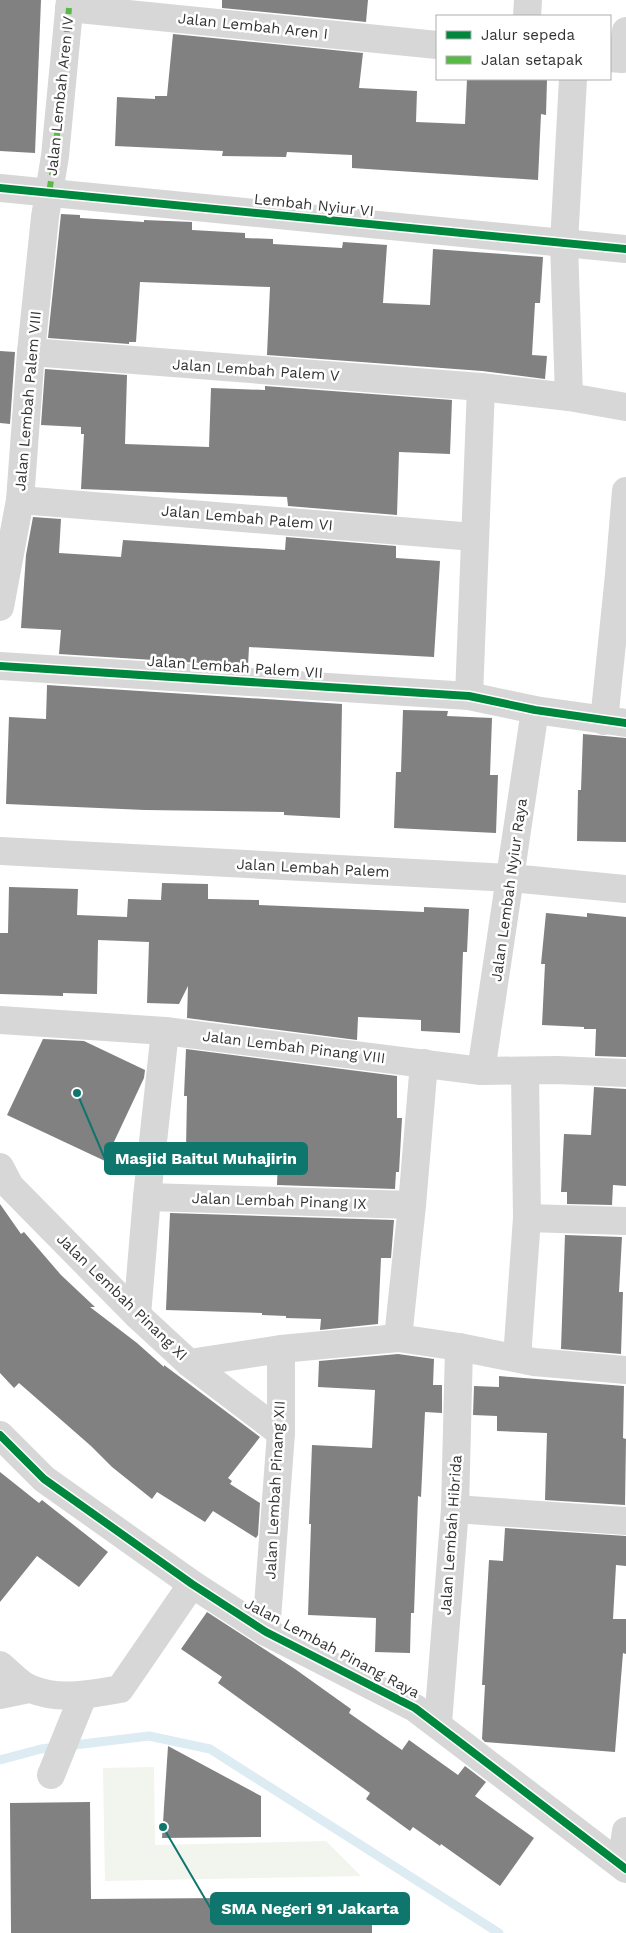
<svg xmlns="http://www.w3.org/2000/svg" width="626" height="1933" viewBox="0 0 626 1933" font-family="'Work Sans',sans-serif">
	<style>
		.green { fill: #f1f5ed }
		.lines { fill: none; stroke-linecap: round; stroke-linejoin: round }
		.stream { stroke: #ddebf3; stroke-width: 9 }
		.building { fill: #818181 }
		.minor { stroke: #d7d7d7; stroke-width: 28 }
		.quiet { stroke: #58b947; stroke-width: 6; stroke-dasharray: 12 6; stroke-linecap: butt }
		.cycleway-casing { stroke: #fff; stroke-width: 11 }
		.cycleway { stroke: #00873e; stroke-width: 8 }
		.labels { text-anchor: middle; stroke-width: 5; stroke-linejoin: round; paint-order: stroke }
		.street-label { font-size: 15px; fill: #333; stroke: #fff }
		.leader { fill: none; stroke: #0f766e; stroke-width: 2 }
		.callout-dot { fill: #0f766e; stroke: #fff; stroke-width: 2 }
		.callout { fill: #0f766e; stroke: #0f766e; stroke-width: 2 }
		.callout-label { font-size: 16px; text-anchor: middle; font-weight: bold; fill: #fff }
	</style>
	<rect width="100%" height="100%" fill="#fff"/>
	<path class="green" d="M 154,1767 L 155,1845 L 326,1841 L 361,1876 L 105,1881 L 103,1768 Z"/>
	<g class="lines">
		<path class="stream" d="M 0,1760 L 41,1749 L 149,1736 L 210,1749 L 499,1933"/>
	</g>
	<g class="building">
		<path d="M 0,0 L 41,0 L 35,153 L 0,151 Z"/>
		<path d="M 222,0 L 368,0 L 366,22 L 222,8 Z"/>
		<path d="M 173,34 L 363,53 L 359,88 L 417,91 L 416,122 L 465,124 L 467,79 L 547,79 L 546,115 L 541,114 L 538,180 L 352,168 L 352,155 L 287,152 L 286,157 L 222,156 L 223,151 L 115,146 L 117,97 L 155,99 L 155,96 L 167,96 Z"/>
		<path d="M 61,214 L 80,215 L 80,218 L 144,222 L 144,220 L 192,222 L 192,230 L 245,233 L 245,238 L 273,239 L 273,244 L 342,248 L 343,242 L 387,245 L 383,303 L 430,305 L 433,249 L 543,257 L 540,303 L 535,303 L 532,355 L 547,356 L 545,379 L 482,371 L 267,355 L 270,287 L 140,282 L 136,342 L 129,342 L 129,344 L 48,338 Z"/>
		<path d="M 0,351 L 15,352 L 10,424 L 0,423 Z"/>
		<path d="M 45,369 L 127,375 L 125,444 L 209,447 L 211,388 L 265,390 L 265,386 L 452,400 L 450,454 L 399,452 L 397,515 L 288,506 L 287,497 L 81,489 L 84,434 L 81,434 L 81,427 L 41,425 Z"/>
		<path d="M 33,517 L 61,519 L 59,553 L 121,557 L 123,540 L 285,550 L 286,537 L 396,546 L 396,558 L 440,561 L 434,657 L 249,647 L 248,666 L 59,654 L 61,630 L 21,628 L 26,555 Z"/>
		<path d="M 47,685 L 342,704 L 340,818 L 284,815 L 284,812 L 145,810 L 6,804 L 9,717 L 46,719 Z"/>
		<path d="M 403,710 L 448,711 L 447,716 L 492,718 L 490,775 L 498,775 L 496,833 L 394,828 L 396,772 L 401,772 Z"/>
		<path d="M 583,734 L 626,738 L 626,842 L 577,841 L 578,790 L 581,790 Z"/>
		<path d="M 162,883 L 208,884 L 208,899 L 259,900 L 259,905 L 424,912 L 424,907 L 469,909 L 467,952 L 463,952 L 460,1033 L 421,1031 L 421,1020 L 358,1017 L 357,1040 L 187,1018 L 188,986 L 179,1004 L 147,1003 L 149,942 L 98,940 L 97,994 L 63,993 L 63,996 L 0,994 L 0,933 L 8,933 L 9,887 L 78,889 L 77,915 L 127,917 L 128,899 L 161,900 Z"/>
		<path d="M 546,913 L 587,917 L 587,913 L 626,917 L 626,1057 L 595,1056 L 596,1029 L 584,1029 L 584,1027 L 542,1025 L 545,964 L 541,964 Z"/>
		<path d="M 43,1039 L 84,1041 L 145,1070 L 144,1078 L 105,1161 L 7,1115 Z"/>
		<path d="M 186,1049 L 397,1076 L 397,1118 L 402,1118 L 399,1172 L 396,1172 L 395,1189 L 277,1185 L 278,1156 L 247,1154 L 247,1152 L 186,1149 L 187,1096 L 184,1096 Z"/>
		<path d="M 594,1087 L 626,1089 L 626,1186 L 613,1185 L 612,1205 L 567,1204 L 567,1192 L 561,1192 L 564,1134 L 591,1135 Z"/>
		<path d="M 0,1204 L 21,1234 L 24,1232 L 61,1275 L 95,1307 L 90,1307 L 137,1343 L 164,1367 L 164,1365 L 260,1437 L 228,1478 L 232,1481 L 230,1484 L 260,1503 L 258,1535 L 256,1538 L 213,1511 L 205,1522 L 157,1492 L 152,1499 L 112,1467 L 91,1446 L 19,1383 L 14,1388 L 0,1373 Z"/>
		<path d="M 170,1213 L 394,1220 L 391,1258 L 381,1258 L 378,1324 L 320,1330 L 321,1319 L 286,1318 L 286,1316 L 262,1315 L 262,1313 L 166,1310 Z"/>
		<path d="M 565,1235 L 622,1237 L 619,1292 L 623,1292 L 621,1354 L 561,1349 Z"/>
		<path d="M 398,1354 L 434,1359 L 433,1385 L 442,1385 L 442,1413 L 425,1412 L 421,1497 L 418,1496 L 414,1613 L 411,1613 L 410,1653 L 375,1652 L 376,1618 L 308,1615 L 311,1524 L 309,1524 L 312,1445 L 372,1448 L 375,1390 L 318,1387 L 319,1361 Z"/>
		<path d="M 499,1376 L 624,1386 L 623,1438 L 626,1439 L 625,1505 L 545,1500 L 547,1433 L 497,1431 L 497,1416 L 473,1415 L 474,1386 L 499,1387 Z"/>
		<path d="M 0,1472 L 39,1503 L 42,1500 L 108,1552 L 79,1587 L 37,1556 L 0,1602 Z"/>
		<path d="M 505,1528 L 626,1536 L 626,1566 L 616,1565 L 613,1619 L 626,1619 L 626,1654 L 623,1653 L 615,1752 L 485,1742 L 482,1739 L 485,1685 L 482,1685 L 489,1560 L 503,1561 Z"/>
		<path d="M 207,1612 L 295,1669 L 351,1709 L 349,1713 L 402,1750 L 409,1740 L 458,1775 L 465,1766 L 486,1782 L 475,1796 L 534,1838 L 500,1886 L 441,1844 L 440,1846 L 413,1827 L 410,1831 L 366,1799 L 370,1793 L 218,1683 L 222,1677 L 181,1649 Z"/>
		<path d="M 168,1746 L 261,1796 L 261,1837 L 162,1838 Z"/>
		<path d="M 90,1802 L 91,1899 L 372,1897 L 372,1933 L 11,1933 L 10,1803 Z"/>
	</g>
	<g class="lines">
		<g class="minor">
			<path d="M 69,8 L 437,45"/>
			<path d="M 527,16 L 528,0"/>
			<path d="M 610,58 L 622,59 L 626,31"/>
			<path d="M 0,188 L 626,249"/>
			<path d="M 31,352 L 481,387 L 569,397 L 626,407"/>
			<path d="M 569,397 L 564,243 L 573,79"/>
			<path d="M 20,500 L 474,537"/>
			<path d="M 0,607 L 20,500 L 31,352 L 45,217 L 55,156 L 70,0"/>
			<path d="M 0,666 L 469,696 L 535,710 L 626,723"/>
			<path d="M 469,696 L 481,387"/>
			<path d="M 604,721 L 619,575 L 626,491"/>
			<path d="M 0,851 L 511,878 L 626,889"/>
			<path d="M 0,1020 L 165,1031 L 481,1071 L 557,1070 L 626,1073"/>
			<path d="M 481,1071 L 535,710"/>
			<path d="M 0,1167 L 10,1186 L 137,1315 L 189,1363 L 281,1433"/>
			<path d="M 147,1197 L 412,1205"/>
			<path d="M 527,1218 L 626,1221"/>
			<path d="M 137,1315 L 147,1197 L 165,1031"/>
			<path d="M 398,1338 L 412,1205 L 424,1063"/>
			<path d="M 517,1358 L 527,1218 L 525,1071"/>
			<path d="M 189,1363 L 281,1349 L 398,1338 L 459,1347 L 534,1362 L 626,1370"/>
			<path d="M 0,1435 L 44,1479 L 192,1584 L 266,1632 L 415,1708 L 626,1869"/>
			<path d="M 455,1509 L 626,1521"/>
			<path d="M 266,1632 L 281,1433 L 281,1349"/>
			<path d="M 0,1665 C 9,1672 20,1685 31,1689 C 60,1701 91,1694 120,1689 L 192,1584"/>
			<path d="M 0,1695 L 29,1689"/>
			<path d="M 438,1723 L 455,1509 L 459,1347"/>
			<path d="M 51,1775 L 83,1696"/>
			<path d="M 621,1865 L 626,1831"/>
		</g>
		<path class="quiet" d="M 49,193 L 55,156 L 69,8"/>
		<defs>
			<g id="cycleway">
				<path d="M 0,188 L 626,249"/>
				<path d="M 0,666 L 469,696 L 535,710 L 626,723"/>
				<path d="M 0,1435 L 44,1479 L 192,1584 L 266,1632 L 415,1708 L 626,1869"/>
			</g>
		</defs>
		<use href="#cycleway" class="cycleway-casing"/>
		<use href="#cycleway" class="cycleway"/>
	</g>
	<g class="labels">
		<g class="street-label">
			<text transform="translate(253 26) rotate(6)" y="5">Jalan Lembah Aren I</text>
			<text transform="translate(60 96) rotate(-84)" y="5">Jalan Lembah Aren IV</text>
			<text transform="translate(314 205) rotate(6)" y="5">Lembah Nyiur VI</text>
			<text transform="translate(256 370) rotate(4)" y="5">Jalan Lembah Palem V</text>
			<text transform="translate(28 401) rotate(-85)" y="5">Jalan Lembah Palem VIII</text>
			<text transform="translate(247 518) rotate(5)" y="5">Jalan Lembah Palem VI</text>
			<text transform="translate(235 667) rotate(4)" y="5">Jalan Lembah Palem VII</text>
			<text transform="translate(313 868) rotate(3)" y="5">Jalan Lembah Palem</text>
			<text transform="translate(509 890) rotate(-82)" y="5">Jalan Lembah Nyiur Raya</text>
			<text transform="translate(294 1047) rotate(7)" y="5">Jalan Lembah Pinang VIII</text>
			<text transform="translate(279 1201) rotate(2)" y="5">Jalan Lembah Pinang IX</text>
			<text transform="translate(122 1297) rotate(44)" y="5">Jalan Lembah Pinang XI</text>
			<text transform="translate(275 1490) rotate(-87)" y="5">Jalan Lembah Pinang XII</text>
			<text transform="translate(451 1535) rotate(-86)" y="5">Jalan Lembah Hibrida</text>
			<text transform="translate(332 1648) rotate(28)" y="5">Jalan Lembah Pinang Raya</text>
		</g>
	</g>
	<path class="leader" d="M77 1093L105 1159M163 1827L211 1909"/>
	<g class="callout-dot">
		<circle cx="77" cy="1093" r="5"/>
		<circle cx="163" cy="1827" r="5"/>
	</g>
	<g class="callout">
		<rect x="105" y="1143" width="202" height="31" rx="5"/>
		<rect x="211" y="1893" width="198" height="31" rx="5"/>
	</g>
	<g class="callout-label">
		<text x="206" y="1164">Masjid Baitul Muhajirin</text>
		<text x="310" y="1914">SMA Negeri 91 Jakarta</text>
	</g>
	<rect x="436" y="15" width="175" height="65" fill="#ffffff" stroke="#adadad"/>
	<rect x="446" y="31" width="25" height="8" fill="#00873e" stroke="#adadad"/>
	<text x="481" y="40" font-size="15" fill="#333333">Jalur sepeda</text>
	<rect x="446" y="56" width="25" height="8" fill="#58b947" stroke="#adadad"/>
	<text x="481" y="65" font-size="15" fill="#333333">Jalan setapak</text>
</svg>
